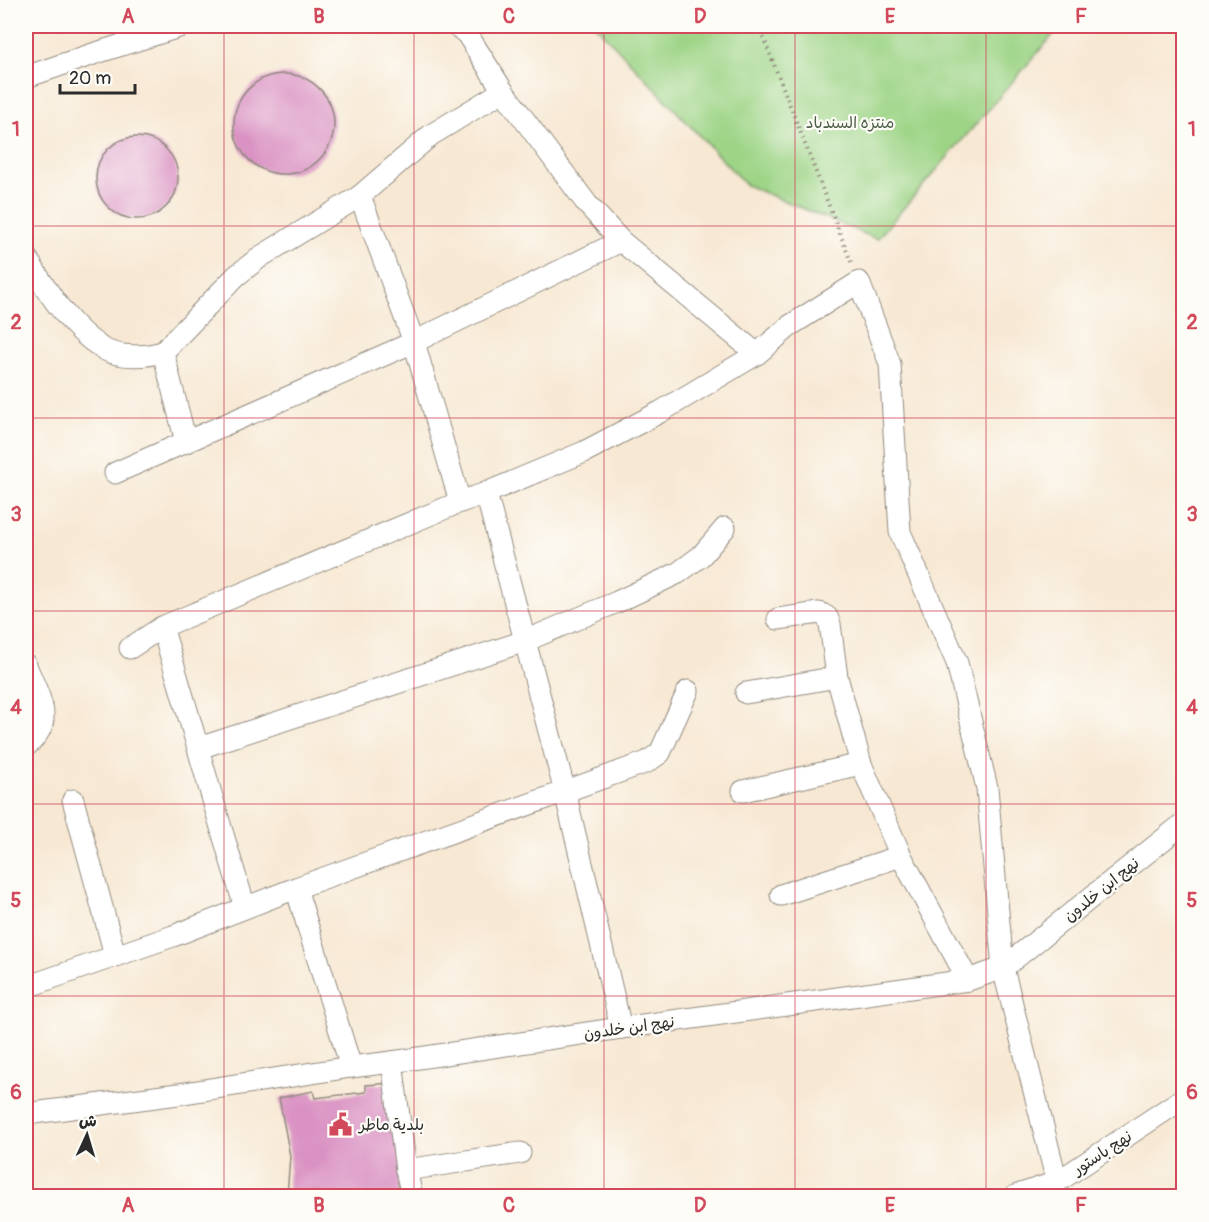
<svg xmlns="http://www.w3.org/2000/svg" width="1209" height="1222" viewBox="0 0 1209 1222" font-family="Pangolin,'Playpen Sans Arabic',sans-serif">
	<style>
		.green { fill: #9dd486; stroke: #648058; stroke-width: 1.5 }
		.building { fill: #da92c3 }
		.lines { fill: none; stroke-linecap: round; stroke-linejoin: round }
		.street-casing { stroke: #918a7f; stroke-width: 23 }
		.path { stroke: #918a7f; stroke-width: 4; stroke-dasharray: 1.5 4.5; stroke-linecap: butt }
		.street { stroke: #fff; stroke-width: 21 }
		.grid { fill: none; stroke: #d1495b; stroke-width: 1.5; stroke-opacity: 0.55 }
		.labels { text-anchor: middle; stroke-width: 4.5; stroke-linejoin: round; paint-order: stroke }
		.park-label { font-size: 16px; fill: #4d5e46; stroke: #fdfcf7 }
		.street-label { font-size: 16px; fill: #2b2b2b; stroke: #fdfcf7 }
		.poi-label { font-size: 16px; fill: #2b2b2b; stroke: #fdfcf7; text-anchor: start }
		.neatline { fill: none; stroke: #d1495b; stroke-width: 2 }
		.grid-label { font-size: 20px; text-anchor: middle; font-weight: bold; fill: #d1495b }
	</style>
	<rect width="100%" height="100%" fill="#fdfcf7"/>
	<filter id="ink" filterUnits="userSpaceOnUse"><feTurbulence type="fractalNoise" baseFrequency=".0167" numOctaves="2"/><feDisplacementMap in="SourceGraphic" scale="12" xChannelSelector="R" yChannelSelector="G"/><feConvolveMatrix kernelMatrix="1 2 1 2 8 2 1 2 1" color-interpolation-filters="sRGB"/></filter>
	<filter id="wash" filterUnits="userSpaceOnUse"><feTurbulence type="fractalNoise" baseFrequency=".008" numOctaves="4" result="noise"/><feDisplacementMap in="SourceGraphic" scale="24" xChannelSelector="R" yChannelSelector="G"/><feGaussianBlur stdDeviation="1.35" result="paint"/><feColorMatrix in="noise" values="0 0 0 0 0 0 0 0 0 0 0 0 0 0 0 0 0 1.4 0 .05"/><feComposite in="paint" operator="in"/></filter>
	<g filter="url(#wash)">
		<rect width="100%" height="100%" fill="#f7e8d3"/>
		<path class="green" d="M 596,26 L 1058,26 L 1052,36 L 877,239 L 746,185 Z"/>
		<g id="blocks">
			<g class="building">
				<circle cx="284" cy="124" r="50"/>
				<circle cx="137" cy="178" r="41"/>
				<path d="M 391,1083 L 402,1149 L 399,1196 L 287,1196 L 290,1156 L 279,1098 L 313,1091 L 315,1098 L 366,1092 L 366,1085 Z"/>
			</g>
		</g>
	</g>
	<g filter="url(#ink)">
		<use href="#blocks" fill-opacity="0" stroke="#918a7f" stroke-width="1.5"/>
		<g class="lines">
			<defs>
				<g id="street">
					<path d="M 457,26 L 467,34 L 503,91 L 587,204 L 621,241 L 757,354"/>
					<path d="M 26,77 L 93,54 L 182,26"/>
					<path d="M 360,196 L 414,342 L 460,502"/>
					<path d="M 26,257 C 45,287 63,318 92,341 C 96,343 99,347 103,349 C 121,358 145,357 163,352 L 236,276 L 260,257 L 360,196 L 431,135 L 503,91"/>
					<path d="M 163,352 L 186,442"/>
					<path d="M 115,473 L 414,342 L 621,241"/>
					<path d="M 486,493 L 565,792 L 621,1028"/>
					<path d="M 778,619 L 819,613 L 822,614 L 827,617 L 830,624 L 837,677 L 861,764 L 901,856 L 968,980"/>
					<path d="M 162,627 C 191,720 216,815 245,907"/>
					<path d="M 130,648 L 162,627 L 460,502 L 486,493 L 584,452 L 660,412 L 757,354 L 791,325 L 859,282 L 890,364 L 900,532 L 957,663 L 987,788 L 1003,968 L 1057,1182"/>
					<path d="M 26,665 C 31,679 45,704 43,719 C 42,730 33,740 26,746"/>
					<path d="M 746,693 L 837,677"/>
					<path d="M 199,748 L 525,641 L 617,602 L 678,573 L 701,556 L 725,528"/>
					<path d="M 743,791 L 861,764"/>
					<path d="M 73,800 L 115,955"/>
					<path d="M 296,888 L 351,1067"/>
					<path d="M 781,895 L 901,856"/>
					<path d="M 26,987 L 173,936 L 296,888 L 647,762 L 660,753 L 688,691"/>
					<path d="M 392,1062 L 406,1170 L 412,1196"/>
					<path d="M 26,1114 L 178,1094 L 351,1067 L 392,1062 L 621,1028 L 968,980 L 1003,968 L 1184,823"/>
					<path d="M 406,1170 L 520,1153"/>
					<path d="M 1015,1196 L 1057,1182 L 1184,1098"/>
				</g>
			</defs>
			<use href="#street" class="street-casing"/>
			<path class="path" d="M 759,26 L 851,262"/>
			<use href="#street" class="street"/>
		</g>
	</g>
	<path class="grid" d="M 224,26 L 224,1196M 414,26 L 414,1196M 604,26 L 604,1196M 795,26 L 795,1196M 986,26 L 986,1196M 26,226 L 1184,226M 26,418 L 1184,418M 26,611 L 1184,611M 26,804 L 1184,804M 26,996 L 1184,996"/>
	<defs>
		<symbol id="civic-bare" viewBox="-9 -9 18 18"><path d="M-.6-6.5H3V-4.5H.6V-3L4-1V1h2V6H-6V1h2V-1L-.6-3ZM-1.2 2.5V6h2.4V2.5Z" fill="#d1495b" stroke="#fdfcf7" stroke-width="2.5" paint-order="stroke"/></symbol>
	</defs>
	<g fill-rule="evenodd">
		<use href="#civic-bare" x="324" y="1108" width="33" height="33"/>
	</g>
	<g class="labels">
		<g class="park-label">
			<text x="850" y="128">منتزه السندباد</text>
		</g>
		<g class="street-label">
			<text transform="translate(1101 889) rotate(-39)" y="6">نهج ابن خلدون</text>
			<text transform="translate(629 1027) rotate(-8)" y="6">نهج ابن خلدون</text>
			<text transform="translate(1102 1152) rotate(-33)" y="6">نهج باستور</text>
		</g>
		<g class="poi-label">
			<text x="359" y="1130">بلدية ماطر</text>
		</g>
	</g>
	<rect width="1209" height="1222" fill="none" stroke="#fdfcf7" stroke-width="66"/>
	<g transform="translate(87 1135) rotate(4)" stroke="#fdfcf7" stroke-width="4.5" paint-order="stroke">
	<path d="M0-4.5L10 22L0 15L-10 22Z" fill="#2b2b2b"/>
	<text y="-9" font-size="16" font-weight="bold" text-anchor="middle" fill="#2b2b2b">ش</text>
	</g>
	<path d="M60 84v9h75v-9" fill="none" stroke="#2b2b2b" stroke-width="3"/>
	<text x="69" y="84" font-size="18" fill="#2b2b2b" stroke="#fdfcf7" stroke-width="4.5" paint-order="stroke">20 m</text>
	<rect x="33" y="33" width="1143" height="1156" class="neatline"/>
	<g class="grid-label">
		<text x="128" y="23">A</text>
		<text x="319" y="23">B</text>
		<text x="509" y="23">C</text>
		<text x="700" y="23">D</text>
		<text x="890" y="23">E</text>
		<text x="1081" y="23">F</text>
		<text x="16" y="136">1</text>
		<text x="1192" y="136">1</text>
		<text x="16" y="329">2</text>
		<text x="1192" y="329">2</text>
		<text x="16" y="521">3</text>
		<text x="1192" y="521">3</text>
		<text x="16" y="714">4</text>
		<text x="1192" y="714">4</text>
		<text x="16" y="907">5</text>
		<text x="1192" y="907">5</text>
		<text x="16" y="1099">6</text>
		<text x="1192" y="1099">6</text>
		<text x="128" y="1212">A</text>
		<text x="319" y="1212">B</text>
		<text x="509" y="1212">C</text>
		<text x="700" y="1212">D</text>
		<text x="890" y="1212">E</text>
		<text x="1081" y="1212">F</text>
	</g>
</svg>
